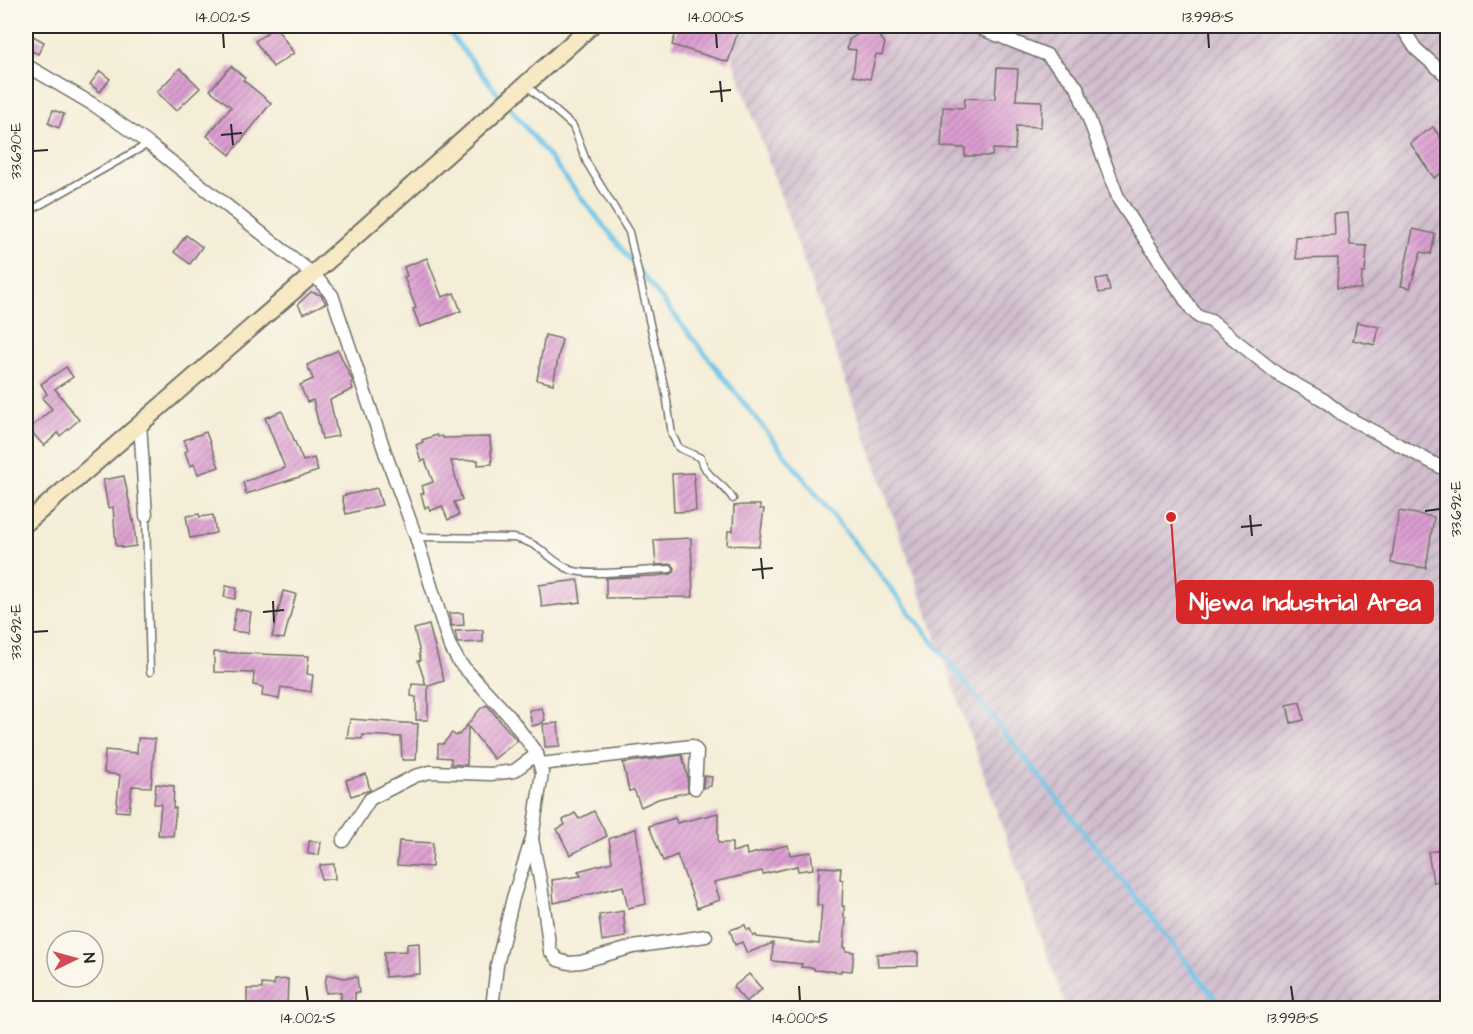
<svg xmlns="http://www.w3.org/2000/svg" width="1473" height="1034" viewBox="0 0 1473 1034" font-family="'Architects Daughter',sans-serif">
	<style>
		.industrial { fill: url(#industrial-furrows) }
		.lines { fill: none; stroke-linecap: round; stroke-linejoin: round }
		.stream { stroke: #6bc4e8; stroke-width: 4.5 }
		.building { fill: url(#building-hatch) }
		.lane-casing { stroke: #716f67; stroke-width: 9 }
		.street-casing { stroke: #716f67; stroke-width: 15 }
		.secondary-casing { stroke: #716f67; stroke-width: 20 }
		.lane { stroke: #fff; stroke-width: 6 }
		.street { stroke: #fff; stroke-width: 12 }
		.secondary { stroke: #f6e9c3; stroke-width: 16 }
		.ticks { fill: none; stroke: #2b2b2b; stroke-width: 2 }
		.leader { fill: none; stroke: #d62828; stroke-width: 2 }
		.callout-dot { fill: #d62828; stroke: #fbf7ec; stroke-width: 2 }
		.callout { fill: #d62828; stroke: #d62828; stroke-width: 2 }
		.callout-label { font-size: 24px; text-anchor: middle; font-weight: bold; fill: #fff }
		.neatline { fill: none; stroke: #2b2b2b; stroke-width: 2 }
		.ticks-label { font-size: 15px; text-anchor: middle; fill: #2b2b2b }
	</style>
	<defs>
		<pattern id="industrial-furrows" width="10" height="10" patternUnits="userSpaceOnUse" patternTransform="scale(1.5)"><rect width="10" height="10" fill="#d0bdcd"/><path d="M-1 1l2-2M0 10L10 0M9 11l2-2" fill="none" stroke="#a99aa7"/></pattern>
		<pattern id="building-hatch" width="6" height="6" patternUnits="userSpaceOnUse" patternTransform="scale(1.5)"><rect width="6" height="6" fill="#dc9ed1"/><path d="M-1 1l2-2M0 6l6-6M5 7l2-2" fill="none" stroke="#b381aa"/></pattern>
	</defs>
	<rect width="100%" height="100%" fill="#fbf7ec"/>
	<filter id="ink" filterUnits="userSpaceOnUse"><feTurbulence type="fractalNoise" baseFrequency=".0167" numOctaves="2"/><feDisplacementMap in="SourceGraphic" scale="12" xChannelSelector="R" yChannelSelector="G"/><feConvolveMatrix kernelMatrix="1 2 1 2 8 2 1 2 1" color-interpolation-filters="sRGB"/></filter>
	<filter id="wash" filterUnits="userSpaceOnUse"><feTurbulence type="fractalNoise" baseFrequency=".008" numOctaves="4" result="noise"/><feDisplacementMap in="SourceGraphic" scale="24" xChannelSelector="R" yChannelSelector="G"/><feGaussianBlur stdDeviation="1.35" result="paint"/><feColorMatrix in="noise" values="0 0 0 0 0 0 0 0 0 0 0 0 0 0 0 0 0 1.4 0 .05"/><feComposite in="paint" operator="in"/></filter>
	<g filter="url(#wash)">
		<rect width="100%" height="100%" fill="#f4edd7"/>
		<path class="industrial" d="M 721,26 L 1447,26 L 1447,1008 L 1066,1008 Z"/>
		<g class="lines">
			<g class="stream">
				<path d="M 444,26 L 502,99"/>
				<path d="M 508,105 L 1223,1008"/>
			</g>
		</g>
		<g id="blocks">
			<g class="building">
				<path d="M 262,26 L 275,26 L 294,53 L 273,67 L 255,41 L 267,33 Z"/>
				<path d="M 678,26 L 731,26 L 730,29 L 738,31 L 728,62 L 672,45 Z"/>
				<path d="M 26,32 L 44,42 L 38,54 L 26,48 Z"/>
				<path d="M 861,32 L 878,35 L 885,43 L 882,55 L 876,54 L 870,79 L 853,76 L 856,50 L 847,49 L 849,40 Z"/>
				<path d="M 231,66 L 245,78 L 243,80 L 271,103 L 230,155 L 207,136 L 231,107 L 210,90 Z"/>
				<path d="M 180,68 L 200,88 L 176,111 L 157,92 Z"/>
				<path d="M 997,68 L 1018,69 L 1016,100 L 1042,101 L 1041,127 L 1016,126 L 1015,150 L 993,149 L 992,156 L 965,156 L 965,148 L 941,147 L 943,107 L 964,108 L 965,98 L 995,99 Z"/>
				<path d="M 100,71 L 110,79 L 100,92 L 90,84 Z"/>
				<path d="M 53,110 L 64,114 L 59,128 L 48,123 Z"/>
				<path d="M 1433,127 L 1448,148 L 1448,169 L 1434,178 L 1410,143 Z"/>
				<path d="M 1348,213 L 1350,245 L 1367,246 L 1365,273 L 1362,273 L 1361,289 L 1337,288 L 1338,258 L 1296,259 L 1295,237 L 1335,235 L 1334,214 Z"/>
				<path d="M 1413,229 L 1435,234 L 1431,254 L 1421,252 L 1410,288 L 1401,286 Z"/>
				<path d="M 186,235 L 202,247 L 190,264 L 174,252 Z"/>
				<path d="M 427,258 L 442,297 L 454,293 L 461,311 L 420,327 L 413,309 L 416,308 L 404,277 L 407,276 L 404,267 Z"/>
				<path d="M 1107,277 L 1110,291 L 1099,293 L 1096,279 Z"/>
				<path d="M 311,292 L 321,295 L 326,303 L 303,314 L 298,304 Z"/>
				<path d="M 1357,322 L 1379,327 L 1375,345 L 1353,340 Z"/>
				<path d="M 545,335 L 562,339 L 553,384 L 537,380 Z"/>
				<path d="M 338,350 L 353,382 L 351,383 L 353,389 L 330,400 L 338,436 L 322,439 L 313,400 L 307,402 L 300,385 L 313,379 L 307,365 Z"/>
				<path d="M 66,367 L 73,377 L 55,389 L 79,420 L 60,436 L 58,433 L 44,446 L 29,429 L 52,409 L 42,398 L 47,394 L 41,384 Z"/>
				<path d="M 282,411 L 303,461 L 314,458 L 318,471 L 246,494 L 243,482 L 285,468 L 265,418 Z"/>
				<path d="M 206,432 L 219,467 L 198,474 L 194,464 L 190,466 L 185,452 L 188,450 L 184,440 Z"/>
				<path d="M 437,435 L 438,437 L 442,436 L 443,438 L 490,437 L 492,464 L 478,465 L 478,460 L 451,461 L 462,500 L 454,502 L 459,515 L 448,520 L 442,506 L 430,511 L 428,506 L 425,508 L 421,494 L 424,493 L 422,486 L 433,482 L 425,460 L 421,461 L 416,445 L 423,442 L 422,440 Z"/>
				<path d="M 694,473 L 696,511 L 674,512 L 672,474 Z"/>
				<path d="M 124,476 L 133,521 L 134,520 L 136,546 L 122,548 L 122,546 L 116,546 L 113,507 L 108,508 L 103,480 Z"/>
				<path d="M 377,488 L 382,505 L 346,514 L 342,496 Z"/>
				<path d="M 744,505 L 760,505 L 760,509 L 764,509 L 759,546 L 727,545 L 728,531 L 733,531 L 734,506 Z"/>
				<path d="M 1399,511 L 1434,517 L 1426,568 L 1391,563 Z"/>
				<path d="M 199,514 L 200,517 L 213,515 L 216,533 L 190,538 L 186,516 Z"/>
				<path d="M 691,538 L 693,597 L 606,598 L 606,578 L 654,576 L 671,574 L 674,572 L 675,568 L 672,564 L 656,565 L 654,540 Z"/>
				<path d="M 578,580 L 581,602 L 542,607 L 539,585 Z"/>
				<path d="M 226,586 L 237,588 L 235,599 L 224,597 Z"/>
				<path d="M 283,591 L 296,594 L 284,639 L 272,637 Z"/>
				<path d="M 236,609 L 251,612 L 248,633 L 232,631 Z"/>
				<path d="M 449,613 L 463,613 L 464,625 L 452,626 Z"/>
				<path d="M 429,625 L 444,681 L 428,686 L 428,720 L 416,720 L 416,697 L 411,696 L 412,684 L 426,685 L 418,661 L 421,660 L 419,654 L 420,653 L 414,629 Z"/>
				<path d="M 483,630 L 483,642 L 458,643 L 457,641 L 455,631 Z"/>
				<path d="M 214,652 L 309,656 L 307,674 L 313,675 L 311,692 L 281,687 L 279,699 L 262,696 L 263,687 L 253,685 L 254,673 L 214,672 Z"/>
				<path d="M 1300,702 L 1304,720 L 1291,723 L 1287,705 Z"/>
				<path d="M 487,705 L 517,741 L 494,759 L 468,726 L 467,765 L 451,764 L 451,758 L 438,757 L 438,744 L 443,744 L 452,733 L 456,736 L 458,734 L 459,735 L 481,708 Z"/>
				<path d="M 542,708 L 545,720 L 540,724 L 532,726 L 529,710 Z"/>
				<path d="M 350,719 L 418,724 L 416,760 L 402,760 L 401,737 L 363,735 L 362,739 L 347,738 Z"/>
				<path d="M 558,723 L 560,746 L 545,747 L 543,724 Z"/>
				<path d="M 138,738 L 155,739 L 151,787 L 132,786 L 129,812 L 116,811 L 120,775 L 104,773 L 105,750 L 137,753 Z"/>
				<path d="M 682,755 L 687,774 L 688,792 L 658,799 L 641,807 L 634,790 L 629,791 L 623,763 Z"/>
				<path d="M 366,774 L 370,790 L 351,796 L 346,780 Z"/>
				<path d="M 704,776 L 712,777 L 711,786 L 703,788 Z"/>
				<path d="M 156,784 L 174,786 L 173,808 L 176,808 L 173,836 L 158,835 L 161,804 L 154,804 Z"/>
				<path d="M 594,811 L 607,836 L 570,855 L 557,829 L 565,825 L 563,820 L 575,813 L 579,819 Z"/>
				<path d="M 718,813 L 718,843 L 732,843 L 732,852 L 746,848 L 747,855 L 788,845 L 790,855 L 811,852 L 813,869 L 798,871 L 797,866 L 763,874 L 762,871 L 714,882 L 720,900 L 697,908 L 677,855 L 663,861 L 649,826 L 675,818 L 677,823 Z"/>
				<path d="M 636,828 L 646,904 L 628,908 L 623,886 L 554,903 L 552,880 L 581,876 L 578,871 L 612,862 L 609,839 Z"/>
				<path d="M 309,841 L 321,842 L 319,855 L 308,854 Z"/>
				<path d="M 399,841 L 433,843 L 432,867 L 397,865 Z"/>
				<path d="M 1446,849 L 1448,880 L 1433,882 L 1428,852 Z"/>
				<path d="M 334,864 L 335,879 L 321,879 L 320,865 Z"/>
				<path d="M 819,867 L 841,868 L 840,879 L 843,880 L 842,906 L 844,906 L 844,918 L 846,918 L 844,948 L 846,948 L 846,951 L 854,952 L 852,971 L 841,970 L 841,972 L 814,970 L 814,968 L 801,967 L 802,964 L 772,961 L 773,943 L 747,953 L 742,942 L 735,945 L 730,930 L 745,925 L 747,930 L 750,929 L 753,936 L 756,935 L 757,937 L 819,944 L 822,905 L 817,905 Z"/>
				<path d="M 623,911 L 626,937 L 602,941 L 599,915 Z"/>
				<path d="M 419,943 L 420,974 L 385,977 L 384,952 L 407,951 L 407,944 Z"/>
				<path d="M 918,952 L 918,966 L 878,967 L 877,954 Z"/>
				<path d="M 327,974 L 344,978 L 357,977 L 359,993 L 355,993 L 355,1008 L 341,1008 L 341,992 L 326,993 L 325,983 Z"/>
				<path d="M 749,974 L 762,989 L 746,1002 L 733,987 Z"/>
				<path d="M 288,979 L 287,1008 L 247,1008 L 247,989 L 262,989 L 262,984 L 274,985 L 274,980 Z"/>
			</g>
		</g>
	</g>
	<g filter="url(#ink)">
		<use href="#blocks" fill-opacity="0" stroke="#716f67" stroke-width="1.5"/>
		<g class="lines">
			<defs>
				<g id="lane">
					<path d="M 526,85 L 573,126 L 587,163 L 629,232 L 666,394 L 672,435 L 679,448 L 701,458 C 706,479 722,481 733,499"/>
					<path d="M 26,213 L 148,144"/>
					<path d="M 146,516 L 150,672"/>
					<path d="M 417,537 L 514,538 C 544,544 547,560 571,570 C 589,577 648,570 670,569"/>
				</g>
				<g id="street">
					<path d="M 974,26 L 1047,55 L 1077,87 L 1119,200 L 1192,310 L 1199,317 L 1211,321 L 1279,375 L 1324,400 L 1343,415 L 1448,471"/>
					<path d="M 1401,26 L 1416,49 L 1448,77"/>
					<path d="M 26,65 L 94,105 L 149,144 L 313,274 L 332,295 L 386,455 L 416,537 L 449,644 L 459,662 L 509,716 L 537,754 L 542,773 L 532,838 L 513,898 L 497,965 L 492,1008"/>
					<path d="M 140,423 L 146,516"/>
					<path d="M 541,764 L 692,746 L 697,751 L 695,788"/>
					<path d="M 532,839 L 541,885 L 550,951 L 558,960 L 569,963 L 581,962 L 633,947 L 706,936"/>
					<path d="M 343,841 L 370,799 L 415,776 L 430,772 L 491,774 L 514,771 L 537,754"/>
				</g>
				<path id="secondary" d="M 26,523 L 313,274 L 591,26"/>
			</defs>
			<use href="#lane" class="lane-casing"/>
			<use href="#street" class="street-casing"/>
			<use href="#secondary" class="secondary-casing"/>
			<use href="#lane" class="lane"/>
			<use href="#street" class="street"/>
			<use href="#secondary" class="secondary"/>
		</g>
	</g>
	<path class="ticks" d="M 223,33 L 224,48M 716,33 L 717,48M 1208,33 L 1209,48M 720,81 L 722,102M 710,92 L 731,90M 231,124 L 233,145M 221,135 L 242,133M 33,151 L 48,150M 1425,511 L 1440,509M 1250,515 L 1252,536M 1241,527 L 1262,525M 761,558 L 763,579M 752,570 L 773,568M 273,601 L 274,622M 263,612 L 284,610M 33,632 L 48,631M 306,986 L 308,1001M 799,986 L 800,1001M 1291,986 L 1293,1001"/>
	<path class="leader" d="M1171 517L1177 602"/>
	<circle class="callout-dot" cx="1171" cy="517" r="6"/>
	<rect class="callout" x="1177" y="581" width="256" height="42" rx="6"/>
	<g class="callout-label">
		<text x="1305" y="610">Njewa Industrial Area</text>
	</g>
	<rect width="1473" height="1034" fill="none" stroke="#fbf7ec" stroke-width="66"/>
	<g transform="translate(75 959) rotate(85)"><circle r="28" fill="#fbf7ec" stroke="#a8a59f" stroke-width="1.5"/>
	<path d="M0-4.5L10 22L0 15L-10 22Z" fill="#d1495b"/>
	<text y="-9" font-size="16" font-weight="bold" text-anchor="middle" fill="#2b2b2b">N</text>
	</g>
	<rect x="33" y="33" width="1407" height="968" class="neatline"/>
	<g class="ticks-label">
		<text x="223" y="22">14.002°S</text>
		<text x="716" y="22">14.000°S</text>
		<text x="1208" y="22">13.998°S</text>
		<text transform="translate(16 151) rotate(-90)" y="5">33.690°E</text>
		<text transform="translate(1456 509) rotate(-90)" y="5">33.692°E</text>
		<text transform="translate(16 632) rotate(-90)" y="5">33.692°E</text>
		<text x="308" y="1023">14.002°S</text>
		<text x="800" y="1023">14.000°S</text>
		<text x="1293" y="1023">13.998°S</text>
	</g>
</svg>
